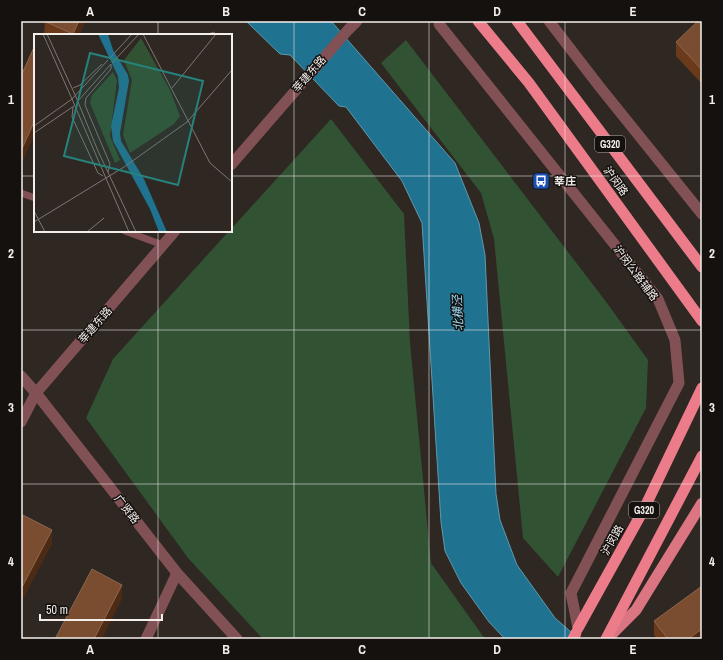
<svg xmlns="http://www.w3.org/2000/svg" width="723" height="660" viewBox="0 0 723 660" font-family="'Archivo Narrow','Noto Sans SC',sans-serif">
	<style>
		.green { fill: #315233 }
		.water { fill: #207390; stroke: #6098ac }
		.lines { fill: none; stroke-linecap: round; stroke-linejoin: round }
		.service { stroke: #825156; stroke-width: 7 }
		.minor { stroke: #825156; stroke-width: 11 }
		.tertiary { stroke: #825156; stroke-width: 11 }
		.primary { stroke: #da7581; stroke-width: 11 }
		.trunk { stroke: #ec7c8a; stroke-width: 11 }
		.wall { fill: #6b3a1b }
		.shaded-wall { fill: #4d2a14 }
		.building { fill: #7a4d31; stroke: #8d664e }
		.grid { fill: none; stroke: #f5efec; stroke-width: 1; stroke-opacity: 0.55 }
		.labels { text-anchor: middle; stroke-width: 3; stroke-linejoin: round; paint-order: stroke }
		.shield { fill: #14110f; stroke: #b2acaa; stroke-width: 1 }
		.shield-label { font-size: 10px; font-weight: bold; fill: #f5efec }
		.street-label { font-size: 11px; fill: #f5efec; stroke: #14110f }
		.poi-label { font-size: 11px; font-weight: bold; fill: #f5efec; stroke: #14110f; text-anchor: start }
		.water-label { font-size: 12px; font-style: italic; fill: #9edbf4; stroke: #14110f }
		.inset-road { fill: none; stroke: #7e7773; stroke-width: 1 }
		.view { fill: #26827b; fill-opacity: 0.15; stroke: #26827b; stroke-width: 2 }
		.inset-edge { fill: none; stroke: #f5efec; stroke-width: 2 }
		.neatline { fill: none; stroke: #f5efec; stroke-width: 1.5 }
		.grid-label { font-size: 13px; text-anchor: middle; font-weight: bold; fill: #f5efec }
	</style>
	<rect width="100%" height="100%" fill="#2f2722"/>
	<g class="green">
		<path d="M 406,40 L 607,303 L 648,360 L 646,408 L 558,577 L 523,538 L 494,239 L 481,193 L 381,63 Z"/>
		<path d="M 331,119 L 404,214 L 410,343 L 431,563 L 485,639 L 263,639 L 188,558 L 86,418 L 113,359 L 229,231 L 231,231 L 231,229 Z"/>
	</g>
	<path class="water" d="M 246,21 L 331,21 L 455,163 L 479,223 L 485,255 L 496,494 L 500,520 L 517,565 L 555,618 L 579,639 L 505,639 L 489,622 L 461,583 L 445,551 L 441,522 L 422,223 L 402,181 L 346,107 L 339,106 L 290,55 L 280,54 Z"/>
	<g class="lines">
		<g class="service">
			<path d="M 21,193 L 35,198"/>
			<path d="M 125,231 L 163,245"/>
		</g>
		<g class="minor">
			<path d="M 439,21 L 439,24 L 658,299 L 675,340 L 679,383 L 571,593 L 578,628"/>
			<path d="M 549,21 L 599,86 L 702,214"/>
			<path d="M 36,393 L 177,573 L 237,639"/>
			<path d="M 146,639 L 177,573"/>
		</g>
		<g class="tertiary">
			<path d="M 231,165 L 348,30 L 357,21"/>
			<path d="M 21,376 L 36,393"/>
			<path d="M 21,422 L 36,393 L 175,231"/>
		</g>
		<path class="primary" d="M 609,637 L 636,610 L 702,503"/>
		<g class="trunk">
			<path d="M 478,21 L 529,83 L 702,321"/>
			<path d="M 517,21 L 702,267"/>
			<path d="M 578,628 L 644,509 L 702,388"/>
			<path d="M 573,639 L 576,633"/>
			<path d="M 606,639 L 702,456"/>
		</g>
	</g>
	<g class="wall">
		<path d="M 45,21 L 85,21 L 79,35 L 44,35 Z"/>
		<path d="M 702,21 L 702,84 L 676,56 L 676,42 Z"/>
		<path d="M 654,621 L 702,639 L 657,639 L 654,635 Z"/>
	</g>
	<g class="shaded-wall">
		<path d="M 79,21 L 85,21 L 79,35 L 73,35 Z"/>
		<path d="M 35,120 L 35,134 L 21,165 L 21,151 Z"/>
		<path d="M 52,530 L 52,544 L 21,603 L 21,589 Z"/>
		<path d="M 122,585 L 122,599 L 102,639 L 94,639 Z"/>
		<path d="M 702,629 L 702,639 L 688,639 Z"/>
	</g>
	<g class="building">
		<path d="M 44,21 L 79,21 L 73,34 Z"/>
		<path d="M 698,21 L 702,21 L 702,70 L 676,42 Z"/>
		<path d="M 214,32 L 215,35 L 205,35 Z"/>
		<path d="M 35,45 L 35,120 L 21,151 L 21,76 Z"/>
		<path d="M 21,514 L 52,530 L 21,589 Z"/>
		<path d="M 92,569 L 122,585 L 94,639 L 55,639 Z"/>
		<path d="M 702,586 L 702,629 L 688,639 L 668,639 L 654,621 Z"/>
	</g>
	<path class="grid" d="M 158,21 L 158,35M 294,21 L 294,639M 429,21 L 429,639M 565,21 L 565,639M 21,176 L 35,176M 231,176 L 702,176M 158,231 L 158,639M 21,330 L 702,330M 21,484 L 702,484"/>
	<defs>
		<symbol id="bus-square" viewBox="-11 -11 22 22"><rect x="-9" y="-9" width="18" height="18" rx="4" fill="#1a4fb4" stroke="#14110f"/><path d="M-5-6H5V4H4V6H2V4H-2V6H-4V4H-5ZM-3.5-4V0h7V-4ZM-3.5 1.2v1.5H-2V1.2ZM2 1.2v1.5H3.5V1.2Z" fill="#fff"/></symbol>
	</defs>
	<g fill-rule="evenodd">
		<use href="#bus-square" x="531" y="171" width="20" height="20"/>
	</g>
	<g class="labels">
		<g class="shield">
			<rect x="595" y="136" width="30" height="16" rx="3"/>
			<rect x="629" y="502" width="30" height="16" rx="3"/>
		</g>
		<g class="shield-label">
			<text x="610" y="148">G320</text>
			<text x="644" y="514">G320</text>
		</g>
		<g class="street-label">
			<text transform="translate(309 74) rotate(-49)" y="4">莘建东路</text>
			<text transform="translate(616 181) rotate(54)" y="4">沪闵路</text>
			<text transform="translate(636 273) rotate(53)" y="4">沪闵公路辅路</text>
			<text transform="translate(95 325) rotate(-49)" y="4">莘建东路</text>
			<text transform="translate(127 509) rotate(52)" y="4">广贤路</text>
			<text transform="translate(612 540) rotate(-61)" y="4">沪闵路</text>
		</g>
		<g class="poi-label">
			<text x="554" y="185">莘庄</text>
		</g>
		<g class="water-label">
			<text transform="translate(458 313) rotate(-93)" y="4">北横泾</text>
		</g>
	</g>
	<g transform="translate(34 34)">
		<rect width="198" height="198" fill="#2f2722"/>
		<path d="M 107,4 L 136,56 L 146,82 L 140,90 L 96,119 L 89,101 L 98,46 L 90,26 ZM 79,38 L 83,46 L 76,102 L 86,126 L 81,129 L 56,69 L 58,61 Z" fill="#315233"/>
		<path d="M 64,0 L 74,0 L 79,16 L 94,41 L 95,47 L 86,99 L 87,107 L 110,145 L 133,198 L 125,198 L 116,175 L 79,107 L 77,92 L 85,54 L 84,42 Z" fill="#207390"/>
		<path class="inset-road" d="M 13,0 L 42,63M 109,0 L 176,129 L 198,148M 75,25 L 98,0M 74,26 L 38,65 L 95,198M 78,29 L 105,0M 39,54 L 46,51 L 68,30M 138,54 L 182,0M 42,63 L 64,117 L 102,198M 43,68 L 77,30M 39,73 L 38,83 L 64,139 L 69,142M 0,92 L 38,65 L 9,0M 0,99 L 40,72M 74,138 L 76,130 L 51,71 L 52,64 L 77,35 L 77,30M 0,177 L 11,198M 0,188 L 90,133 L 153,88 L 198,36M 53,198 L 70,184"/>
		<path class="view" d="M 56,19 L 169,47 L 144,151 L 30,122 Z"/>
		<rect width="198" height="198" class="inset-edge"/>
	</g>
	<rect width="723" height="660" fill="none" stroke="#14110f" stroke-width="44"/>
	<path d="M40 614v6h122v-6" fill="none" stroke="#f5efec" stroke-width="2"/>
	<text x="46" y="614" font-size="12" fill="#f5efec" stroke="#14110f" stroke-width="3" paint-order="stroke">50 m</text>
	<rect x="22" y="22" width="679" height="616" class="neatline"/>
	<g class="grid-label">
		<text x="90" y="16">A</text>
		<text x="226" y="16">B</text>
		<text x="362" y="16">C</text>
		<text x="497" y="16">D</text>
		<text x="633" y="16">E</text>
		<text x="11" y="104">1</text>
		<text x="712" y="104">1</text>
		<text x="11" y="258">2</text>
		<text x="712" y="258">2</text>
		<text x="11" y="412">3</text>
		<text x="712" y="412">3</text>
		<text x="11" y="566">4</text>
		<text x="712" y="566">4</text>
		<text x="90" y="654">A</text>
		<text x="226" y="654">B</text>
		<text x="362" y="654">C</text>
		<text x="497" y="654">D</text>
		<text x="633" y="654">E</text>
	</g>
</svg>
